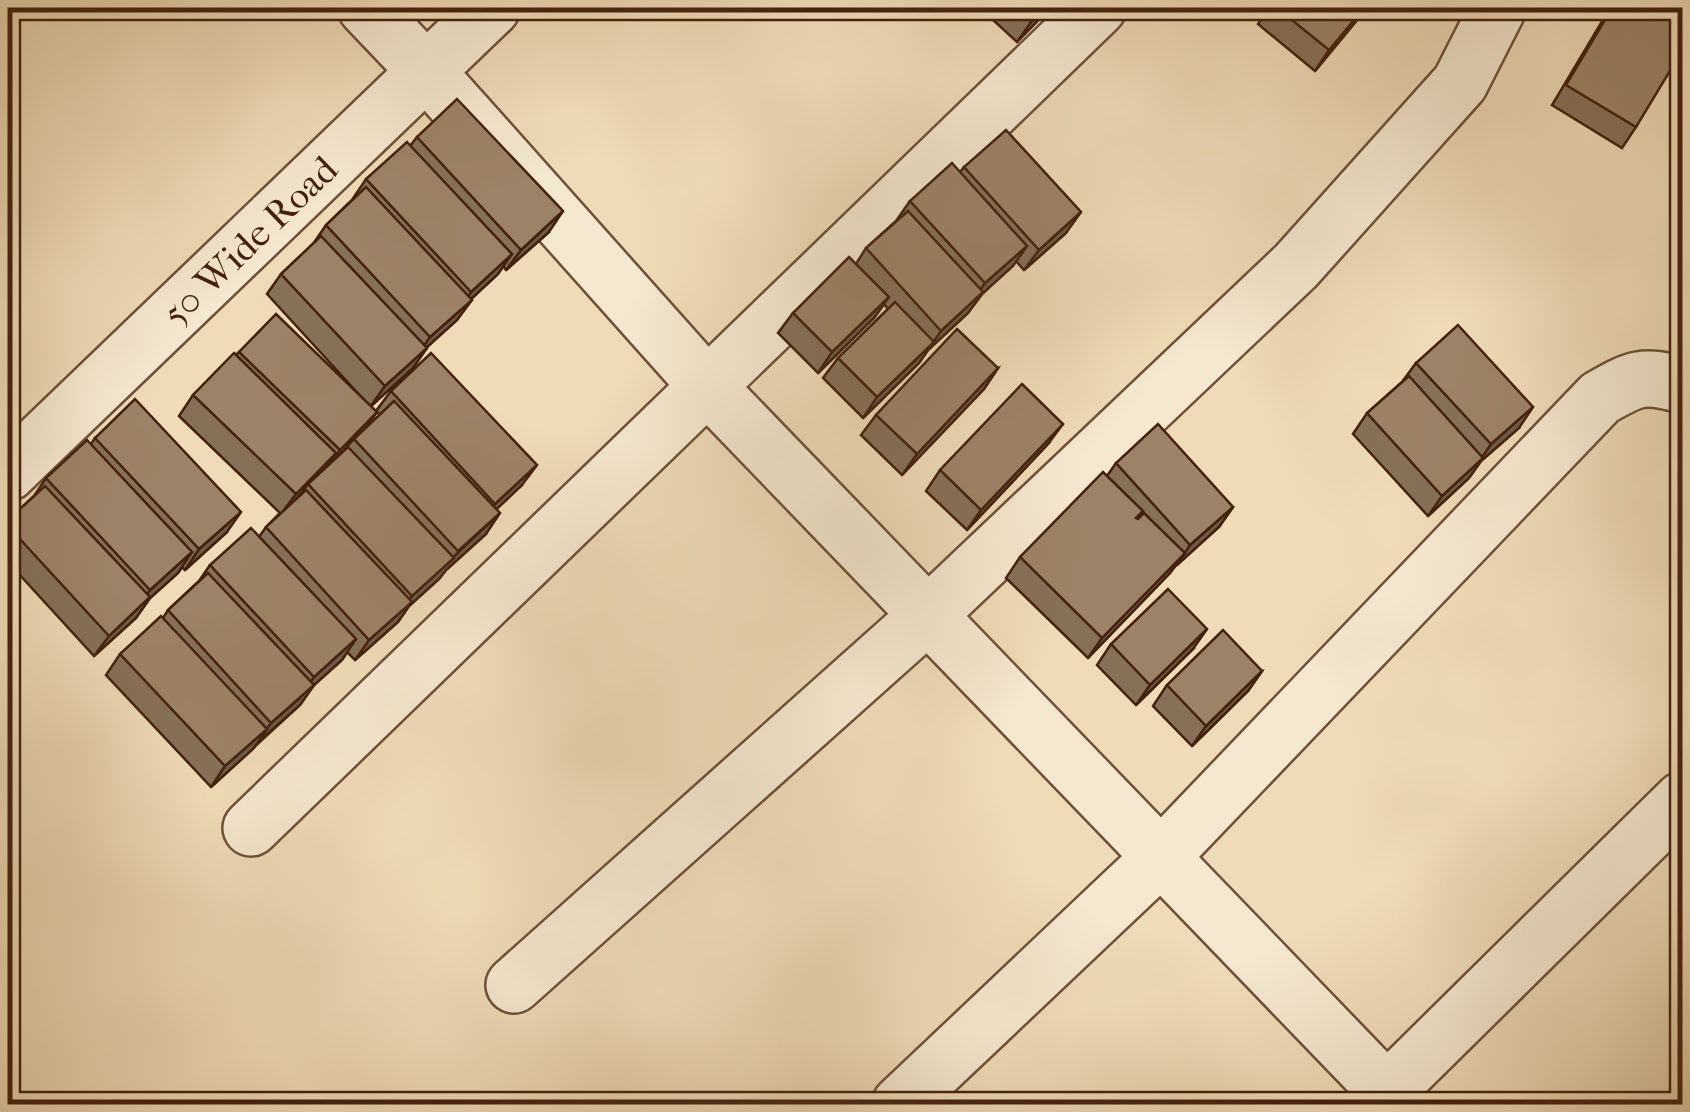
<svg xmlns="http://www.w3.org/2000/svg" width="1690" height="1112" viewBox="0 0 1690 1112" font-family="'IM FELL French Canon',serif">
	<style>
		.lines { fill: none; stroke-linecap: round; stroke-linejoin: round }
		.minor-casing { stroke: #6e5038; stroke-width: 60 }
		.minor { stroke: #f5e8d0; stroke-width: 55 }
		.wall { fill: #867058; stroke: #43210e; stroke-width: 2.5 }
		.shaded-wall { fill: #6d5b47; stroke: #43210e; stroke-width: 2.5 }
		.building { fill: #9c8266; stroke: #43210e; stroke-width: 2.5 }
		.labels { text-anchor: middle; stroke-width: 10; stroke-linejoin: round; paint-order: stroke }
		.street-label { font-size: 38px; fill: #43210e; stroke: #f5e8d0 }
	</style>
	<rect width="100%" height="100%" fill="#efdbb7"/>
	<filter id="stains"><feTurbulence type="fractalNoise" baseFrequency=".002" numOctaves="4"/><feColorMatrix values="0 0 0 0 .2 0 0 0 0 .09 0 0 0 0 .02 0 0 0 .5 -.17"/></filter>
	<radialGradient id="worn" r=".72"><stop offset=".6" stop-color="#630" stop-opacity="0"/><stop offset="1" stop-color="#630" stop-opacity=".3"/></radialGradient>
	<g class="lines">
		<defs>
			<g id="minor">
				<path d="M 366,8 L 426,71 L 707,386 L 1399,1104"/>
				<path id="s1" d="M 8,473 L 492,8"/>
				<path d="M 251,828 L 1098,8"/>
				<path d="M 514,985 L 927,616 L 1296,266 L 1460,83 L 1498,8"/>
				<path d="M 900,1104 L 1161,857 L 1600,398 C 1635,378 1642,374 1682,385"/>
				<path d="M 1374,1104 L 1682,800"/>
			</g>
		</defs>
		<use href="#minor" class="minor-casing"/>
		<use href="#minor" class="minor"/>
	</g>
	<g class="wall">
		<path d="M 980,8 L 1050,8 L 1017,42 Z"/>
		<path d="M 1269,8 L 1367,8 L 1315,71 L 1258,24 Z"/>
		<path d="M 1610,8 L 1682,8 L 1636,127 L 1622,148 L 1552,105 Z"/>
		<path d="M 417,137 L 549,232 L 506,270 L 503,266 L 498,274 L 471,299 L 457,320 L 427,347 L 413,368 L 371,406 L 365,428 L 380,415 L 376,411 L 391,391 L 522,485 L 496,509 L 486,534 L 446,570 L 439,579 L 409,606 L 398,622 L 355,660 L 347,652 L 342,660 L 314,685 L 300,705 L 211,787 L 106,675 L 120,654 L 163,618 L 168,610 L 199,581 L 210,565 L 259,537 L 266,527 L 280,513 L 179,416 L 193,395 L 239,352 L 365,401 L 267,294 L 281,274 L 313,244 L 326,225 L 352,200 L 366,179 L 410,146 Z"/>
		<path d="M 964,167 L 1066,233 L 1024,270 L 1016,261 L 982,294 L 968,313 L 928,350 L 919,363 L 863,418 L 823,378 L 838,358 L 888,309 L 884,304 L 874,318 L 818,373 L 778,333 L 793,313 L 856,264 L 866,248 L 896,221 L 910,201 L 960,172 Z"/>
		<path d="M 1416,363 L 1519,428 L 1481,461 L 1469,478 L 1428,516 L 1353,434 L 1367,413 L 1402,382 Z"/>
		<path d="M 998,368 L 984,389 L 902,475 L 861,435 L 876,415 Z"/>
		<path d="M 95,438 L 227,532 L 185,570 L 182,567 L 178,573 L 150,598 L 136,618 L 94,656 L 8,562 L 8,520 L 34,496 L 46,478 L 91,444 Z"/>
		<path d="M 1048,444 L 967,530 L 926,491 L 940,470 Z"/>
		<path d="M 1116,463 L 1233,507 L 1219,527 L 1176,565 L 1170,573 L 1088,658 L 1006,578 L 1020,557 L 1107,476 Z"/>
		<path d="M 1111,644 L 1193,649 L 1136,705 L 1097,665 Z"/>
		<path d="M 1262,671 L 1248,691 L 1192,746 L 1153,706 L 1167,685 Z"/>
	</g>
	<g class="shaded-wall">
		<path d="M 1045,8 L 1050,8 L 1017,42 L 1031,22 Z"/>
		<path d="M 1364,8 L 1367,8 L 1315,71 L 1329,50 Z"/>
		<path d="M 563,211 L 549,232 L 506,270 L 521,250 Z"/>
		<path d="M 1081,212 L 1066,233 L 1024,270 L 1039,250 Z"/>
		<path d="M 1027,246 L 1013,266 L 982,294 L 968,313 L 928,350 L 919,363 L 863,418 L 877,397 L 932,344 L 941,331 L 971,303 L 985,283 Z"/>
		<path d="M 512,254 L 498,274 L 457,312 L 471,292 Z"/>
		<path d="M 889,297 L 874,318 L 818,373 L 832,352 Z"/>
		<path d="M 472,300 L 457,320 L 416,357 L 430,337 Z"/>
		<path d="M 427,348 L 413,368 L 370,407 L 385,386 Z"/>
		<path d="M 998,368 L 984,389 L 902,475 L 917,454 Z"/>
		<path d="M 1533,407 L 1519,428 L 1481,461 L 1469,478 L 1428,516 L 1442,496 L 1479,462 L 1491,444 Z"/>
		<path d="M 377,412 L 362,433 L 354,439 L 326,470 L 340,450 Z"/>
		<path d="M 1063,424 L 1048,444 L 967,530 L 981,510 Z"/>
		<path d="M 336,453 L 322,473 L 308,484 L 299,496 L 281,514 L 296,494 Z"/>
		<path d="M 537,465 L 522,485 L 481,524 L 495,504 Z"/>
		<path d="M 1233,507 L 1219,527 L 1176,566 L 1190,545 Z"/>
		<path d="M 241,512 L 227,532 L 185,570 L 199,549 Z"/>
		<path d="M 500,513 L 486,534 L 446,570 L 439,579 L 409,606 L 398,622 L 355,660 L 369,640 L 400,612 L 412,596 Z"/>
		<path d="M 192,552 L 178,573 L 150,598 L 136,618 L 94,656 L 109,636 L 136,610 L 150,590 Z"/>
		<path d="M 1185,553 L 1170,573 L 1088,658 L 1102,638 Z"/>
		<path d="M 1207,629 L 1193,649 L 1136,705 L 1150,685 Z"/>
		<path d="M 356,639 L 342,660 L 314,685 L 300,705 L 257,743 L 271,723 L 300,698 L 314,677 Z"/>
		<path d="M 1262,671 L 1248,691 L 1192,746 L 1206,726 Z"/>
		<path d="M 267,729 L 253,749 L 211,787 L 225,766 Z"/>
	</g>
	<g class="building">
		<path d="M 1016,8 L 1045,8 L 1031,22 Z"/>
		<path d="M 1277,8 L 1364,8 L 1329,50 Z"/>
		<path d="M 1612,8 L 1682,8 L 1682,51 L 1636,127 L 1566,85 Z"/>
		<path d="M 457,99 L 563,211 L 521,250 L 417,137 Z"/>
		<path d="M 1006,130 L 1081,212 L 1039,250 L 964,167 Z"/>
		<path d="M 407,142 L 512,254 L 471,292 L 366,179 Z"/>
		<path d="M 952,163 L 1027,246 L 985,283 L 910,201 Z"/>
		<path d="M 366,187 L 472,300 L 430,337 L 326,225 Z"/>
		<path d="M 908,211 L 983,292 L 941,331 L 866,248 Z"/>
		<path d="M 321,236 L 427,348 L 385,386 L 281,274 Z"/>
		<path d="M 849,257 L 889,297 L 832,352 L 793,313 Z"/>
		<path d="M 895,302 L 934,342 L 877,397 L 838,358 Z"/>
		<path d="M 276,314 L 377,412 L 340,450 L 239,352 Z"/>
		<path d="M 1458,325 L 1533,407 L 1491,444 L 1416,363 Z"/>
		<path d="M 957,329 L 998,368 L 917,454 L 876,415 Z"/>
		<path d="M 234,353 L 336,453 L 296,494 L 193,395 Z"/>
		<path d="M 431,353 L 537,465 L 495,504 L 391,391 Z"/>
		<path d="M 1409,376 L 1483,458 L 1442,496 L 1367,413 Z"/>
		<path d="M 1022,384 L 1063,424 L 981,510 L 940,470 Z"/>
		<path d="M 135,399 L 241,512 L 199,549 L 95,438 Z"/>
		<path d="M 394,401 L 500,513 L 458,551 L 354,439 Z"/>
		<path d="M 1158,424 L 1233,507 L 1190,545 L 1116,463 Z"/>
		<path d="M 87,440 L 192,552 L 150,590 L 46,478 Z"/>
		<path d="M 348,447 L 454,558 L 412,596 L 308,484 Z"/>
		<path d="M 1103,472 L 1143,511 L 1136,518 L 1138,519 L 1144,513 L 1185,553 L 1102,638 L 1020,557 Z"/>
		<path d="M 45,486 L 150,597 L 109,636 L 8,526 L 8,520 Z"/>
		<path d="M 306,490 L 412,602 L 369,640 L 266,527 Z"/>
		<path d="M 251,528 L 356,639 L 314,677 L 210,565 Z"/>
		<path d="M 208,573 L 314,685 L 271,723 L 168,610 Z"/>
		<path d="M 1168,589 L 1207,629 L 1150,685 L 1111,644 Z"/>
		<path d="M 161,616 L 267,729 L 225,766 L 120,654 Z"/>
		<path d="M 1223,630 L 1262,671 L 1206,726 L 1167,685 Z"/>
	</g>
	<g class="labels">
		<g class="street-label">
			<text dy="13" stroke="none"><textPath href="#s1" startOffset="335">50 Wide Road</textPath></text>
		</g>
	</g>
	<rect width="1690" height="1112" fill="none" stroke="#efdbb7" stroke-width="40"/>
	<rect x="10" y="10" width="1670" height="1092" fill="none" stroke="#43210e" stroke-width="5"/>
	<rect x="20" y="20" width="1650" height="1072" fill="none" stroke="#43210e" stroke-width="2.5"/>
	<rect width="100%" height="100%" filter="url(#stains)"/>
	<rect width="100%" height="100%" fill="url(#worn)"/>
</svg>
